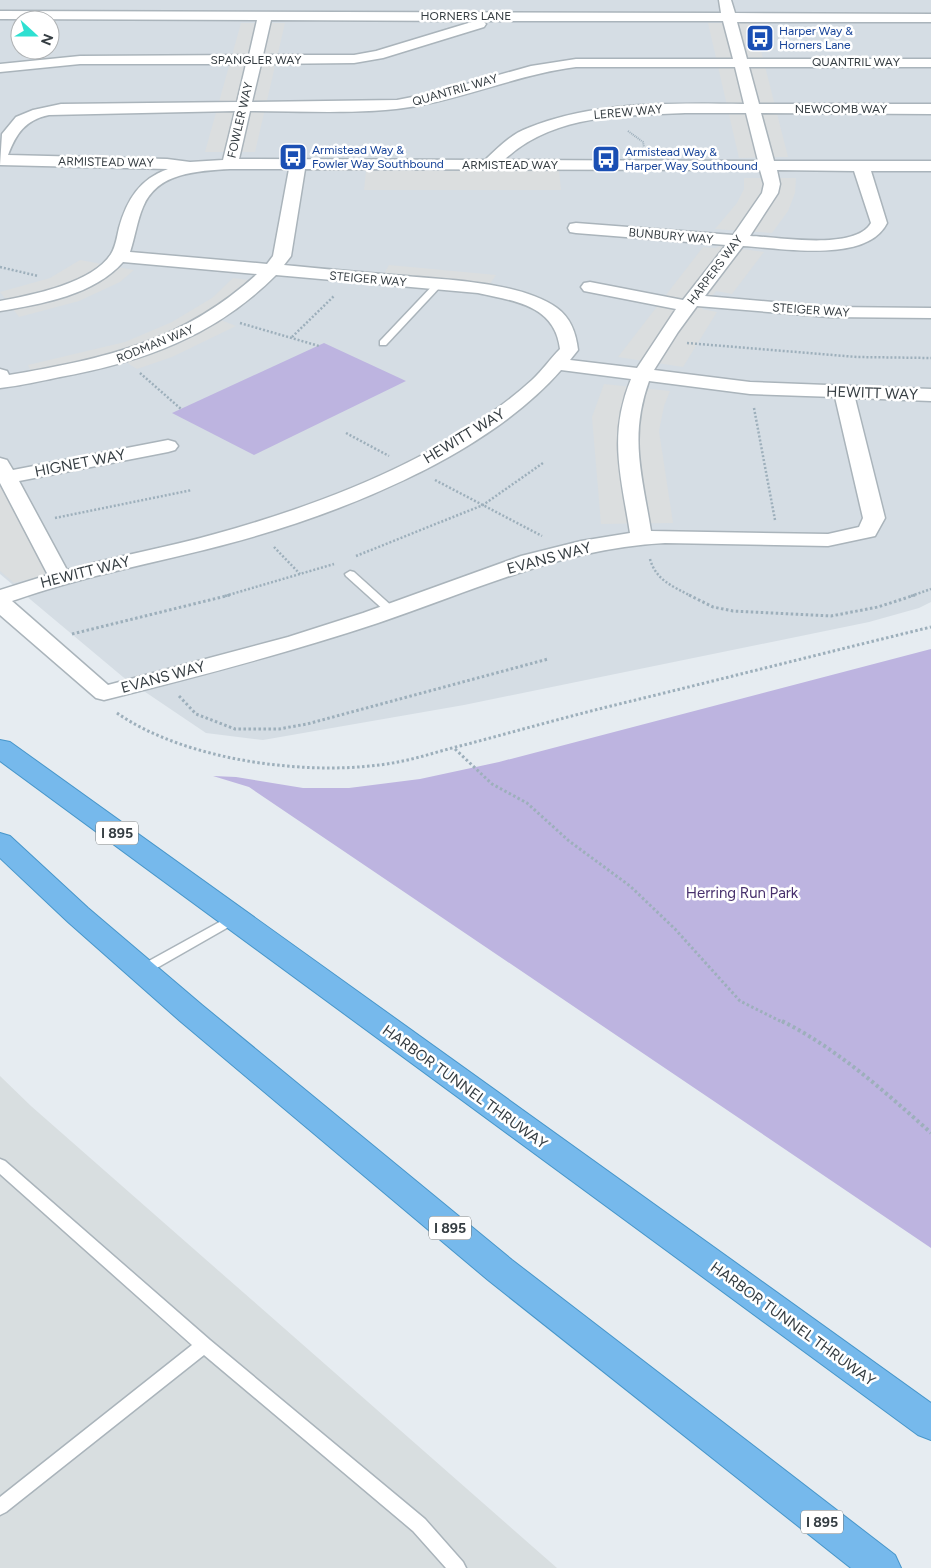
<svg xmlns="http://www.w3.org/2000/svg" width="931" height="1568" viewBox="0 0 931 1568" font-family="Figtree,sans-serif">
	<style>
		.residential { fill: #d5dde4; fill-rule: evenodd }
		.industrial { fill: #d8dee0 }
		.green { fill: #bdb4e0 }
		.parking { fill: #dbdedf }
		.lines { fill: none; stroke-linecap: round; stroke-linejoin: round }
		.lane-casing { stroke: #aab4bb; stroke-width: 3 }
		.street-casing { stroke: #aab4bb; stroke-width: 3 }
		.highway-casing { stroke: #4796ca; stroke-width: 2 }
		.path-far3 { stroke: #9dafbb; stroke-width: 2; stroke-dasharray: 1 1; stroke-linecap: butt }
		.path-far2 { stroke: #9dafbb; stroke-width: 2.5; stroke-dasharray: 2 2; stroke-linecap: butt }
		.path-far1 { stroke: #9dafbb; stroke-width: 3; stroke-dasharray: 2.5 2.5; stroke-linecap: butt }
		.path { stroke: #9dafbb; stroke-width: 4; stroke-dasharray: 3 3; stroke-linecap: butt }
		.lane { fill: #fff; fill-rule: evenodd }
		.street { fill: #fff; fill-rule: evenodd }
		.highway { fill: #76b9ec; fill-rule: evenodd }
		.labels { text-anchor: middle; stroke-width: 5; stroke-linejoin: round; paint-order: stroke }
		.far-street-label { font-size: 12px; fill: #363e43; stroke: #fff }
		.far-transit-label { font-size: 12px; fill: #164399; stroke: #fff; text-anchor: start }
		.shield { fill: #fff; stroke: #72787b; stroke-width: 1 }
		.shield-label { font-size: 14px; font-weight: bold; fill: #363e43 }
		.street-label { font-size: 15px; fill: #363e43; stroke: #fff }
		.park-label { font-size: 15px; fill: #48316d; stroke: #fff }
	</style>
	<rect width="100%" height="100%" fill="#e6ecf1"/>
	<path class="residential" d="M 0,0 L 931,0 L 931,602 L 919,608 L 869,622 L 464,705 L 263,740 L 206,733 L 123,677 L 0,574 ZM 20,20 L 50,20 L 50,50 L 20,50 Z"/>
	<path class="industrial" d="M 0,1076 L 31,1106 L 557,1568 L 0,1568 Z"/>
	<g class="green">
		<path d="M 324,343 L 406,381 L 254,455 L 172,413 Z"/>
		<path d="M 931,649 L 931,1248 L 249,787 L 213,776 L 236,777 L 303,788 L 349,788 L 420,779 L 499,762 Z"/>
	</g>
	<g class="parking">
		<path d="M 241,23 L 285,23 L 255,152 L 205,152 Z"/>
		<path d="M 708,23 L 754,23 L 788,157 L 739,158 Z"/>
		<path d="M 366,171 L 559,171 L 561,190 L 364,190 Z"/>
		<path d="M 744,178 L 796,178 L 795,193 L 788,211 L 772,233 L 715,229 L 737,203 L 744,189 Z"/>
		<path d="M 720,246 L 764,252 L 732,294 L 716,291 L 702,309 L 717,312 L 683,367 L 618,357 L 703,247 L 715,248 Z"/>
		<path d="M 80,260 L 134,270 L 120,282 L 79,301 L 19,317 L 0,292 L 50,278 Z"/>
		<path d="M 389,265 L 496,275 L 486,290 L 380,280 Z"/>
		<path d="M 233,278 L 249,280 L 224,303 L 173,332 L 115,353 L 88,360 L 31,372 L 28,365 L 125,342 L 172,322 L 212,298 Z"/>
		<path d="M 221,320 L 236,326 L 172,357 L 137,369 L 127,363 L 190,338 Z"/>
		<path d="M 604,384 L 670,391 L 664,406 L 659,431 L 673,523 L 601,524 L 592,417 Z"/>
		<path d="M 0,479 L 49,574 L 14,583 L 0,571 Z"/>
	</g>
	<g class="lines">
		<defs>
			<g id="lane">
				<path d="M 435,283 L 442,285 L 386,345 L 380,345 L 380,341 Z"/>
				<path d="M 350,571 L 354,572 L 394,608 L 396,610 L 394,612 L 386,612 L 346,576 L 345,574 Z"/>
				<path d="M 234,914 L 241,918 L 239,921 L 148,973 L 138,973 L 136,970 L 138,967 Z"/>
				<path d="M 0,1159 L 5,1161 L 210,1340 L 425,1519 L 463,1562 L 466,1568 L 446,1568 L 413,1531 L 204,1355 L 6,1512 L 0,1515 L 0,1497 L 192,1345 L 0,1174 Z"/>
			</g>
			<path id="street" d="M 719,0 L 731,0 L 735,13 L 931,14 L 931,22 L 737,22 L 747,59 L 931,59 L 931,67 L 749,67 L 759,104 L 931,104 L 931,114 L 761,113 L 774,161 L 931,161 L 931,171 L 871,171 L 887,223 C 867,264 781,248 743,246 L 705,296 L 829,307 L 931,308 L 931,318 L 829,317 L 697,306 L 678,332 L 654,370 L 750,382 L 931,389 L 931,401 L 855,398 L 885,518 L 875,536 L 828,546 L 665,543 C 563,548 473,591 378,623 C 288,653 196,677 104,700 L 96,698 L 0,615 L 0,590 L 48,575 L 0,483 L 0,458 L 7,460 L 13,470 L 168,440 L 175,442 L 178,446 L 175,450 L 168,452 L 19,481 L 67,570 C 116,556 166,548 215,534 C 324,504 447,457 532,380 C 542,371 550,359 560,349 C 555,305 514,301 478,293 L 276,275 C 215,336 143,362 60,377 C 40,381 20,386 0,388 L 0,369 L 7,371 L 9,375 C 107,358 182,342 257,274 L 123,262 C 94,295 42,304 0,311 L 0,301 C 32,295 93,283 111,254 C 116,246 117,236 119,228 C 127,199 140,179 168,169 L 0,165 L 2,134 L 16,117 L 33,110 L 61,104 L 237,102 L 246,64 L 80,64 L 0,72 L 0,64 L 80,56 L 249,55 L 257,20 L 0,19 L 0,11 L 721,13 ZM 271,20 L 475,21 L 376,51 L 354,55 L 263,55 ZM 483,21 L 723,21 L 733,59 L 576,59 L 531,66 L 438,92 L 397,100 L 252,102 L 261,64 L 354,63 L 383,58 L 484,27 L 486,24 ZM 576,67 L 735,67 L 744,104 C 674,103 593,101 528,128 C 511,134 498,148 485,160 L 239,159 L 250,111 C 303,111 366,115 417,106 C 471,96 521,74 576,67 ZM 235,111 L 223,160 L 190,162 L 167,159 L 8,155 C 16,134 25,120 49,115 ZM 685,113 L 746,113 L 758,161 L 504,160 C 553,114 621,116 685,113 ZM 230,169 L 289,169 L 273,256 L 267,264 L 130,252 C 135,237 137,221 143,207 C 157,172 198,171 230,169 ZM 305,169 L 760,170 L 764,184 L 762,193 L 733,235 L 576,223 L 570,224 L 568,228 L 570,232 L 576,233 L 726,245 L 683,300 L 590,282 L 584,283 L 581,287 L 584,291 L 676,309 L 637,368 L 570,360 L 578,350 C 576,333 571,318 557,308 C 520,282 449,280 405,276 C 365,273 325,269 284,265 L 291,256 ZM 777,170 L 854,171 L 871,223 C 855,251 778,237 750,236 L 778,193 L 780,184 ZM 561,370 L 631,379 C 608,435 621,476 630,533 L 581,541 L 521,556 L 363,613 L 288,637 L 108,685 L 12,601 C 82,576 155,563 227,544 C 337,515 485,457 561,370 ZM 649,381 L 750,394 L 835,397 L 863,518 L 859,527 L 828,534 L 651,531 C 642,475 629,437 649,381 Z"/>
			<g id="highway">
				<path d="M 0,740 L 10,742 L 931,1403 L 931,1440 L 918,1435 L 0,761 Z"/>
				<path d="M 0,833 L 10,836 L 88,908 L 202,1005 L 512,1260 L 895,1555 L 901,1568 L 851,1568 L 488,1280 L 180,1021 L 68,922 L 0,858 Z"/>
			</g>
		</defs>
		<use href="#lane" class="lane-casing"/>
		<use href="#street" class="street-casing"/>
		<use href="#highway" class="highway-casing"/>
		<path class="path-far3" d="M 628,131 L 643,142 L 644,147"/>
		<g class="path-far2">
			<path d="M 0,267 L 38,276"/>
			<path d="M 240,323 L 319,346"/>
			<path d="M 292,337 L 334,296"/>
			<path d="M 687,343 L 857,357 L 931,358"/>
			<path d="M 140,373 L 181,409"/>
			<path d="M 754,408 L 775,520"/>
			<path d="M 346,433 L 389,456"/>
			<path d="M 435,480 L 542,536"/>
			<path d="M 55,518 L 192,490"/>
			<path d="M 274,547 L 300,574"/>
			<path d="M 356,556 L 483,505 L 543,463"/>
			<path d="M 650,559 C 656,580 672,586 691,596"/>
			<path d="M 225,596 L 334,564"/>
			<path d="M 911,596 L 931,589"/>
		</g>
		<g class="path-far1">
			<path d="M 689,595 L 713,607 L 733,611 L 831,616 L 878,607 L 915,595"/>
			<path d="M 72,634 L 230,595"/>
			<path d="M 179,696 L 196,714 L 235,729 L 279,729 L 307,724 L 548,659"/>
			<path d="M 117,713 C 187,762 316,778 398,762 C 420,758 442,750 464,745 C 513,732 562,718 611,706 C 718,680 824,653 931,627"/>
			<path d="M 455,749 L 492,784 L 527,803 L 569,841 L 630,886 L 675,929 L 740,1001 L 784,1023"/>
		</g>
		<path class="path" d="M 782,1021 C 839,1050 884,1091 931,1133"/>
		<use href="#lane" class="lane"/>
		<use href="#street" class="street"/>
		<use href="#highway" class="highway"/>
	</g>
	<defs>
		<symbol id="bus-square" viewBox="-11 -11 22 22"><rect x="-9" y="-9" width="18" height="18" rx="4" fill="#1a4fb4" stroke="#fff"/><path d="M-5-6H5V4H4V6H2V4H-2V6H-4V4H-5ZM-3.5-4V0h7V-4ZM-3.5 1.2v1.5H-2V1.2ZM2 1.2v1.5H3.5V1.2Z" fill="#fff"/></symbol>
	</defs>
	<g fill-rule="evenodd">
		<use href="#bus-square" x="744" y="22" width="32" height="32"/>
		<use href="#bus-square" x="277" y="141" width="32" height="32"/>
		<use href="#bus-square" x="590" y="143" width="32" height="32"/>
	</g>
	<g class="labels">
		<g class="far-street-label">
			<text x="466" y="20">HORNERS LANE</text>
			<text x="256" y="64">SPANGLER WAY</text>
			<text x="856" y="66">QUANTRIL WAY</text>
			<text transform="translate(455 90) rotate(-16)" y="4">QUANTRIL WAY</text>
			<text x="841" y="113">NEWCOMB WAY</text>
			<text transform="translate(628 112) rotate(-5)" y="4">LEREW WAY</text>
			<text transform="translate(240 120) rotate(-77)" y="4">FOWLER WAY</text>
			<text transform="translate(106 162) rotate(1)" y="4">ARMISTEAD WAY</text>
			<text x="510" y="169">ARMISTEAD WAY</text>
			<text transform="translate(671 236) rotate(5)" y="4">BUNBURY WAY</text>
			<text transform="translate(715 270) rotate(-53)" y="4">HARPERS WAY</text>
			<text transform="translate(368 279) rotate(5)" y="4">STEIGER WAY</text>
			<text transform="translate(811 310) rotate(4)" y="4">STEIGER WAY</text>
			<text transform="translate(155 344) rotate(-22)" y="4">RODMAN WAY</text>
		</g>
		<g class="far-transit-label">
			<text x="779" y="35">Harper Way &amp;<tspan x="779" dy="14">Horners Lane</tspan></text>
			<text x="312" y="154">Armistead Way &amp;<tspan x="312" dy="14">Fowler Way Southbound</tspan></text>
			<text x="625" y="156">Armistead Way &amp;<tspan x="625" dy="14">Harper Way Southbound</tspan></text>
		</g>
		<g class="shield">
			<rect x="96" y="821.5" width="42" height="23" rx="4"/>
			<rect x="429" y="1216.5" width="42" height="23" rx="4"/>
			<rect x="801" y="1510.5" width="42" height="23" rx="4"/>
		</g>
		<g class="shield-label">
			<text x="117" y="838">I 895</text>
			<text x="450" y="1233">I 895</text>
			<text x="822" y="1527">I 895</text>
		</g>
		<g class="street-label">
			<text transform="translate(872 393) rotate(2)" y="5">HEWITT WAY</text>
			<text transform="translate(464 436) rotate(-31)" y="5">HEWITT WAY</text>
			<text transform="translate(80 463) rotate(-11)" y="5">HIGNET WAY</text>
			<text transform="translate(549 558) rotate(-15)" y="5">EVANS WAY</text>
			<text transform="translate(85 572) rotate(-14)" y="5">HEWITT WAY</text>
			<text transform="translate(163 677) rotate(-15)" y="5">EVANS WAY</text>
			<text transform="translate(465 1087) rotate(36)" y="5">HARBOR TUNNEL THRUWAY</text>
			<text transform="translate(793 1324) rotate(36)" y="5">HARBOR TUNNEL THRUWAY</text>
		</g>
		<g class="park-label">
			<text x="742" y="898">Herring Run Park</text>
		</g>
	</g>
	<g transform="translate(35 35) rotate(111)"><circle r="24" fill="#ffffff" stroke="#afb2b4"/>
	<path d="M0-4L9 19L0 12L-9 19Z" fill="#2ee0d1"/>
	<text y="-8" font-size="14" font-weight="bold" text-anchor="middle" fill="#363e43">N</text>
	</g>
</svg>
